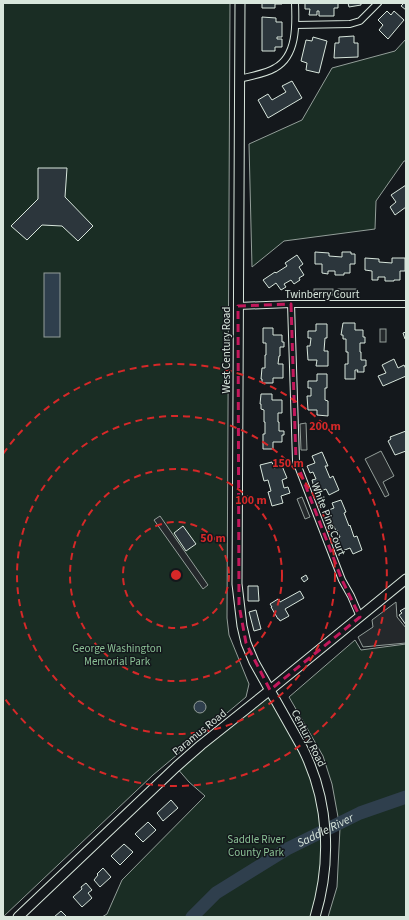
<svg xmlns="http://www.w3.org/2000/svg" width="409" height="920" viewBox="0 0 409 920" font-family="'Source Sans 3',sans-serif">
	<style>
		.green { fill: #1a2d24; stroke: #939e99 }
		.parking { fill: #24282b; stroke: #939e99 }
		.water { fill: #2f3f4d; stroke: #939e99 }
		.lines { fill: none; stroke-linecap: round; stroke-linejoin: round }
		.river { stroke: #2f3f4d; stroke-width: 13 }
		.building { fill: #2c363c; stroke: #d8e6dc }
		.minor-casing { stroke: #d8e6dc; stroke-width: 8 }
		.secondary-casing { stroke: #d8e6dc; stroke-width: 11 }
		.minor { stroke: #14181c; stroke-width: 6 }
		.secondary { stroke: #14181c; stroke-width: 9 }
		.marked { fill: none; stroke: #c2185b; stroke-width: 3; stroke-dasharray: 8 5; stroke-linejoin: round }
		.ring { fill: none; stroke: #d62828; stroke-width: 2; stroke-dasharray: 7 5 }
		.labels { text-anchor: middle; stroke-width: 3; stroke-linejoin: round; paint-order: stroke }
		.street-label { font-size: 11px; fill: #d8e6dc; stroke: #14181c }
		.park-label { font-size: 11px; fill: #8ac095; stroke: #14181c }
		.water-label { font-size: 12px; font-style: italic; fill: #d8e6dc; stroke: #14181c }
		.centre { fill: #d62828; stroke: #14181c; stroke-width: 2 }
		.ring-label { font-size: 12px; text-anchor: middle; font-weight: bold; fill: #d62828; stroke: #14181c; stroke-width: 3; stroke-linejoin: round; paint-order: stroke }
	</style>
	<rect width="100%" height="100%" fill="#14181c"/>
	<g class="green">
		<path d="M 3,3 L 230,3 L 227,618 L 229,635 L 249,684 L 246,697 L 153,775 L 3,917 Z"/>
		<path d="M 406,39 L 406,161 L 404,161 L 376,201 L 375,229 L 284,241 L 252,267 L 249,144 L 302,120 L 332,68 L 395,51 Z"/>
		<path d="M 355,640 L 361,650 L 406,644 L 406,917 L 328,917 L 337,887 L 340,828 L 332,784 L 323,756 L 289,697 Z"/>
		<path d="M 270,690 L 309,762 L 326,835 L 315,917 L 102,917 L 107,914 L 122,880 L 205,796 L 189,782 L 176,767 Z"/>
	</g>
	<g class="parking">
		<rect x="314" y="289" width="19" height="6"/>
		<rect x="338" y="289" width="18" height="6"/>
		<rect x="380" y="329" width="6" height="13"/>
		<path d="M 306,423 L 307,450 L 301,450 L 300,424 Z"/>
		<path d="M 381,451 L 394,476 L 383,482 L 389,495 L 385,497 L 365,459 Z"/>
		<path d="M 302,497 L 310,517 L 305,519 L 297,499 Z"/>
		<path d="M 160,516 L 208,585 L 203,589 L 154,520 Z"/>
		<path d="M 396,602 L 397,617 L 406,628 L 406,643 L 363,647 L 358,637 L 373,627 L 372,620 Z"/>
	</g>
	<g class="water">
		<rect x="44" y="273" width="16" height="64"/>
		<circle cx="200" cy="707" r="6"/>
	</g>
	<g class="lines">
		<path class="river" id="s1" d="M 192,917 L 216,893 L 287,849 L 360,813 L 406,797"/>
	</g>
	<g class="building">
		<path d="M 262,3 L 282,3 L 282,4 L 275,4 L 275,8 L 262,8 Z"/>
		<path d="M 305,3 L 338,3 L 338,8 L 334,8 L 334,16 L 319,16 L 319,11 L 317,11 L 317,15 L 309,15 L 310,9 L 305,9 Z"/>
		<path d="M 348,3 L 361,3 L 361,5 L 349,7 Z"/>
		<path d="M 404,3 L 406,3 L 406,10 L 401,6 Z"/>
		<path d="M 387,11 L 391,15 L 394,11 L 404,20 L 388,39 L 379,30 L 383,25 L 378,20 Z"/>
		<path d="M 262,17 L 276,18 L 276,22 L 282,22 L 282,37 L 277,37 L 277,39 L 282,39 L 282,47 L 275,47 L 275,51 L 262,51 Z"/>
		<path d="M 354,36 L 354,43 L 358,43 L 358,57 L 334,58 L 335,43 L 339,43 L 339,37 Z"/>
		<path d="M 313,37 L 327,41 L 319,73 L 306,70 L 307,63 L 301,61 L 306,40 L 312,41 Z"/>
		<path d="M 292,81 L 302,98 L 268,118 L 258,100 L 268,94 L 272,100 L 286,92 L 282,86 Z"/>
		<path d="M 38,168 L 67,168 L 65,197 L 93,226 L 78,241 L 62,226 L 42,225 L 27,240 L 11,226 L 38,199 Z"/>
		<path d="M 406,185 L 406,207 L 395,215 L 390,207 L 396,202 L 391,195 Z"/>
		<path d="M 315,252 L 329,253 L 329,256 L 342,257 L 342,252 L 351,252 L 351,254 L 355,254 L 355,264 L 350,264 L 350,273 L 344,273 L 344,275 L 335,275 L 335,271 L 328,271 L 328,274 L 322,273 L 322,264 L 315,264 Z"/>
		<path d="M 297,255 L 303,264 L 299,267 L 304,275 L 299,278 L 300,280 L 294,284 L 291,280 L 284,284 L 286,287 L 281,290 L 276,283 L 269,288 L 263,280 L 275,272 L 276,273 L 287,266 L 285,263 Z"/>
		<path d="M 365,258 L 379,259 L 379,262 L 392,263 L 392,258 L 405,258 L 405,271 L 400,271 L 400,280 L 394,280 L 394,281 L 385,281 L 385,277 L 378,277 L 378,280 L 372,280 L 372,271 L 365,270 Z"/>
		<path d="M 343,323 L 355,323 L 355,330 L 363,330 L 363,337 L 365,337 L 365,343 L 360,343 L 360,352 L 361,352 L 361,360 L 366,360 L 366,366 L 364,366 L 364,372 L 357,372 L 358,370 L 355,370 L 355,379 L 345,379 L 345,364 L 348,364 L 348,352 L 346,352 L 346,339 L 343,339 L 343,335 L 341,335 Z"/>
		<path d="M 316,324 L 327,324 L 327,338 L 325,338 L 324,351 L 328,351 L 328,366 L 316,366 L 317,360 L 308,360 L 307,346 L 310,346 L 311,338 L 308,338 L 308,331 L 316,331 Z"/>
		<path d="M 263,328 L 273,328 L 273,335 L 282,335 L 282,342 L 284,342 L 284,347 L 280,347 L 280,356 L 279,356 L 278,364 L 283,364 L 283,378 L 273,378 L 273,383 L 262,383 L 262,379 L 261,379 L 262,368 L 265,368 L 265,355 L 266,355 L 266,343 L 263,343 Z"/>
		<path d="M 406,332 L 406,339 L 405,339 L 403,333 Z"/>
		<path d="M 394,359 L 398,368 L 404,365 L 406,369 L 406,376 L 383,386 L 378,376 L 386,373 L 382,365 Z"/>
		<path d="M 317,374 L 327,374 L 327,388 L 325,388 L 325,400 L 328,401 L 328,416 L 317,415 L 317,410 L 308,410 L 307,396 L 311,396 L 311,388 L 308,388 L 308,381 L 317,381 Z"/>
		<path d="M 261,394 L 272,394 L 272,400 L 282,400 L 282,413 L 278,413 L 278,422 L 279,422 L 279,431 L 284,431 L 284,435 L 282,435 L 282,442 L 273,442 L 273,449 L 263,449 L 263,434 L 265,434 L 265,422 L 264,422 L 264,410 L 261,409 L 261,404 L 260,404 Z"/>
		<path d="M 406,431 L 406,451 L 395,455 L 388,441 L 391,439 L 390,437 Z"/>
		<path d="M 322,452 L 328,466 L 325,466 L 330,478 L 333,476 L 339,490 L 329,495 L 326,489 L 319,492 L 316,486 L 314,487 L 312,480 L 316,479 L 313,472 L 310,473 L 307,466 L 315,463 L 312,456 Z"/>
		<path d="M 272,462 L 274,468 L 282,466 L 287,478 L 282,480 L 284,488 L 288,487 L 290,493 L 281,496 L 283,503 L 272,506 L 268,492 L 271,491 L 268,480 L 264,481 L 260,465 Z"/>
		<path d="M 341,500 L 346,512 L 344,513 L 349,526 L 350,525 L 354,537 L 357,536 L 362,550 L 353,554 L 350,548 L 342,551 L 340,545 L 339,546 L 336,539 L 340,537 L 337,530 L 336,531 L 333,524 L 330,525 L 327,518 L 329,517 L 326,511 L 334,508 L 332,503 Z"/>
		<path d="M 183,526 L 196,544 L 186,551 L 174,533 Z"/>
		<path d="M 306,575 L 308,579 L 304,582 L 301,578 Z"/>
		<path d="M 248,586 L 258,586 L 259,601 L 248,601 Z"/>
		<path d="M 300,591 L 304,598 L 285,609 L 289,616 L 280,621 L 279,619 L 278,619 L 271,607 L 272,607 L 270,604 L 278,599 L 280,602 Z"/>
		<path d="M 405,608 L 406,608 L 406,625 L 399,615 L 402,613 L 400,611 Z"/>
		<path d="M 256,610 L 261,629 L 254,631 L 249,612 Z"/>
		<path d="M 171,800 L 178,808 L 163,821 L 157,813 Z"/>
		<path d="M 148,822 L 156,830 L 143,842 L 135,834 Z"/>
		<path d="M 124,844 L 133,852 L 120,865 L 111,856 Z"/>
		<path d="M 103,868 L 111,877 L 100,887 L 94,880 L 98,875 L 97,874 Z"/>
		<path d="M 86,883 L 92,890 L 88,893 L 92,898 L 82,907 L 73,897 L 82,889 L 81,887 Z"/>
		<path d="M 61,911 L 67,917 L 54,917 Z"/>
	</g>
	<g class="lines">
		<defs>
			<g id="minor">
				<path d="M 296,25 L 350,24 L 360,21 L 378,3"/>
				<path d="M 239,79 C 251,76 265,74 275,68 C 297,56 296,25 295,3"/>
				<path d="M 291,304 L 296,461 L 342,580 L 351,596 L 360,617"/>
				<path d="M 238,306 L 291,304 L 406,304"/>
			</g>
			<g id="secondary">
				<path d="M 240,3 L 237,584 L 242,626 L 246,643 L 254,662 L 303,749 C 329,801 332,861 315,917"/>
				<path d="M 18,917 L 176,767 L 201,745 L 270,690 L 406,579"/>
			</g>
		</defs>
		<use href="#minor" class="minor-casing"/>
		<use href="#secondary" class="secondary-casing"/>
		<use href="#minor" class="minor"/>
		<use href="#secondary" class="secondary"/>
	</g>
	<path class="marked" d="M 291,304 L 296,461 L 342,580 L 360,617 L 270,690 L 246,643 L 239,605 L 238,306 Z"/>
	<g class="ring">
		<circle cx="176" cy="575" r="53"/>
		<circle cx="176" cy="575" r="106"/>
		<circle cx="176" cy="575" r="159"/>
		<path d="M3 454A211 211 0 1 1 3 696"/>
	</g>
	<g class="labels">
		<g class="street-label">
			<text x="322" y="298">Twinberry Court</text>
			<text transform="translate(226 350) rotate(-90)" y="4">West Century Road</text>
			<text transform="translate(329 519) rotate(69)" y="4">White Pine Court</text>
			<text transform="translate(199 732) rotate(-39)" y="4">Paramus Road</text>
			<text transform="translate(309 738) rotate(63)" y="4">Century Road</text>
		</g>
		<g class="park-label">
			<text x="117" y="652">George Washington<tspan x="117" dy="13">Memorial Park</tspan></text>
			<text x="256" y="843">Saddle River<tspan x="256" dy="13">County Park</tspan></text>
		</g>
		<g class="water-label">
			<text dy="4" stroke="none"><textPath href="#s1" startOffset="160">Saddle River</textPath></text>
		</g>
	</g>
	<circle cx="176" cy="575" r="6" class="centre"/>
	<g class="ring-label">
		<text x="325" y="430">200 m</text>
		<text x="288" y="467">150 m</text>
		<text x="251" y="504">100 m</text>
		<text x="213" y="542">50 m</text>
	</g>
	<rect width="409" height="920" fill="none" stroke="#d8e6dc" stroke-width="8"/>
</svg>
